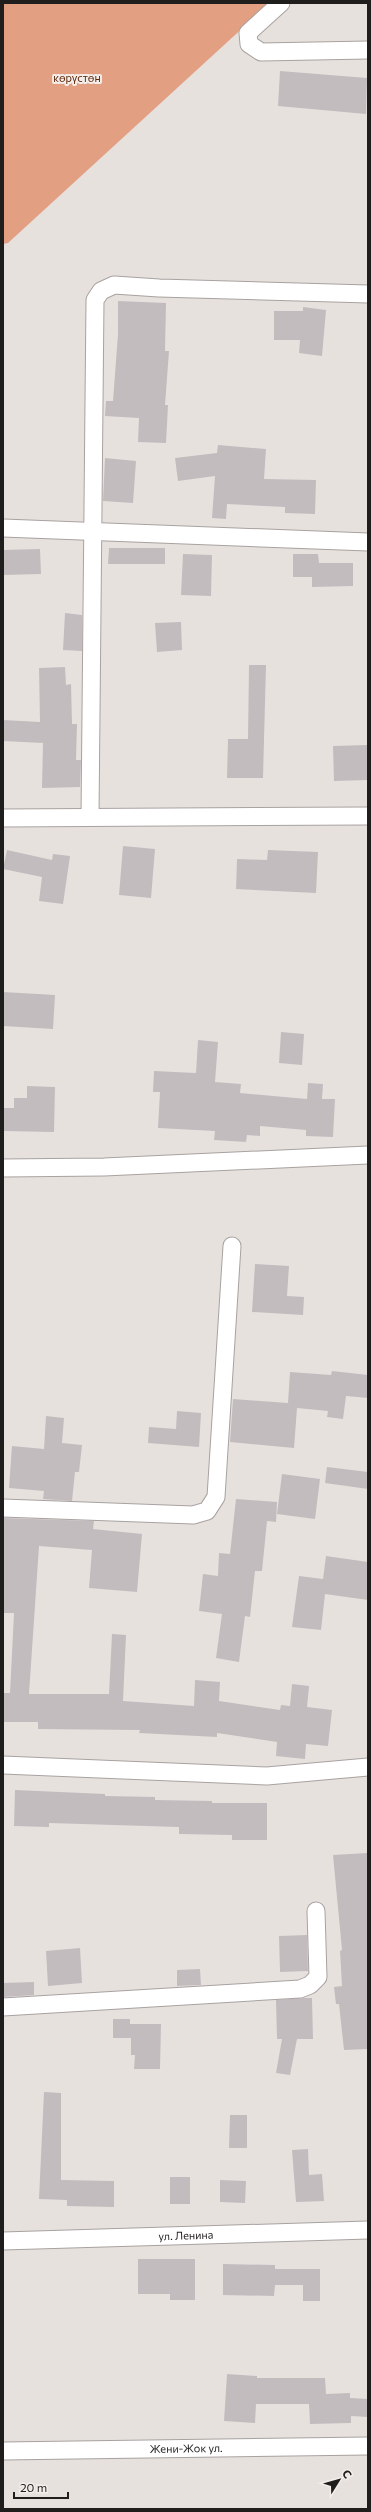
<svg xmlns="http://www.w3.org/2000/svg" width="371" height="2512" viewBox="0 0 371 2512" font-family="Commissioner,sans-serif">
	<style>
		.green { fill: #e29f82 }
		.building { fill: #c2bcbf }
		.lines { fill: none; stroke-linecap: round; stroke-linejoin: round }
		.minor-casing { stroke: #a8a2a0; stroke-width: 19 }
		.minor { stroke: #fff; stroke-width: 17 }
		.labels { text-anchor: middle; stroke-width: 4; stroke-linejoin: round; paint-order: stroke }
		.park-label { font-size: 11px; fill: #5d2405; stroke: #f4eeeb }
		.street-label { font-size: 11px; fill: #201e1d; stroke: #f4eeeb }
	</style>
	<rect width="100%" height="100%" fill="#e7e1de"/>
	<path class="green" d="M 3,3 L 270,3 L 8,243 L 3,244 Z"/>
	<g class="building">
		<path d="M 280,71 L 367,78 L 366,114 L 278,106 Z"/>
		<path d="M 118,301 L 166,303 L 165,351 L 169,351 L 165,405 L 168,405 L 166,443 L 138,442 L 139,418 L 105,416 L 106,401 L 113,401 L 118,334 Z"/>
		<path d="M 303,307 L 326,310 L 322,356 L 299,353 L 300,340 L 274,340 L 274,311 L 303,311 Z"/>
		<path d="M 218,445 L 266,449 L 264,479 L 316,480 L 315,514 L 285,513 L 285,507 L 227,504 L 226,519 L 212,518 L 215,476 L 178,481 L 175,458 L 217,453 Z"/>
		<path d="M 105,458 L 136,461 L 133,503 L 103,501 Z"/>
		<path d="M 109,548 L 165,548 L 165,564 L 108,564 Z"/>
		<path d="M 40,549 L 41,574 L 3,575 L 3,550 Z"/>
		<path d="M 183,554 L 212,555 L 211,596 L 181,595 Z"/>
		<path d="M 293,554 L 318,554 L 319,563 L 353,563 L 353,586 L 312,587 L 312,577 L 293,577 Z"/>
		<path d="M 65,613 L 82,615 L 82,651 L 63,650 Z"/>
		<path d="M 181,622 L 182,650 L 157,652 L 155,623 Z"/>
		<path d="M 249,665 L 266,665 L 263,778 L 227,778 L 228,739 L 248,739 Z"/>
		<path d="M 65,667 L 66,685 L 71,684 L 72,724 L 77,724 L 76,760 L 81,760 L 80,787 L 42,788 L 43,743 L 3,741 L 3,720 L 40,722 L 39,668 Z"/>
		<path d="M 367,745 L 368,780 L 334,781 L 333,746 Z"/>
		<path d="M 123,846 L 155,849 L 151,898 L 119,895 Z"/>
		<path d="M 7,850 L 52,860 L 53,854 L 70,856 L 63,904 L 39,901 L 42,877 L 3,869 Z"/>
		<path d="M 268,850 L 318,852 L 316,893 L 236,889 L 237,859 L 267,860 Z"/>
		<path d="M 3,992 L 55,995 L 53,1029 L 3,1026 Z"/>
		<path d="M 281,1032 L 304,1034 L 302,1065 L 279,1063 Z"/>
		<path d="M 198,1040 L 218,1042 L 215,1082 L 241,1084 L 240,1093 L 307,1099 L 308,1083 L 323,1084 L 322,1099 L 335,1099 L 333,1137 L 306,1136 L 306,1130 L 260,1126 L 260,1136 L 247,1135 L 246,1142 L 214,1140 L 215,1131 L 158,1128 L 160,1092 L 153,1092 L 154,1071 L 196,1073 Z"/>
		<path d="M 27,1086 L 55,1087 L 54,1132 L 3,1131 L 3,1108 L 14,1108 L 14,1098 L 27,1098 Z"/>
		<path d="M 255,1264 L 289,1266 L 287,1296 L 304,1297 L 303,1315 L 252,1312 Z"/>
		<path d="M 332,1371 L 368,1375 L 368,1398 L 346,1396 L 343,1419 L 327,1417 L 328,1411 L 297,1408 L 294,1448 L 230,1442 L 233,1399 L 288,1403 L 290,1372 L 331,1375 Z"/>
		<path d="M 177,1411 L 201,1413 L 199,1447 L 148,1443 L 149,1427 L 176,1429 Z"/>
		<path d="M 46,1416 L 64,1418 L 62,1443 L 82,1445 L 79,1472 L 75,1472 L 72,1501 L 43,1499 L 44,1491 L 9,1488 L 12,1446 L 44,1449 Z"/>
		<path d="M 327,1467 L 368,1472 L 368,1489 L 325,1483 Z"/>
		<path d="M 282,1474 L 320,1479 L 315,1519 L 277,1514 Z"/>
		<path d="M 236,1499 L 277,1502 L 276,1522 L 267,1521 L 262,1571 L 255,1571 L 250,1617 L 245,1616 L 239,1662 L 216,1658 L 222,1614 L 199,1611 L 203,1574 L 218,1576 L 219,1553 L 230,1554 Z"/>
		<path d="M 3,1518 L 94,1521 L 93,1529 L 142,1534 L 137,1592 L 89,1588 L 92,1550 L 39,1546 L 29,1694 L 109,1694 L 112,1634 L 126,1635 L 123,1701 L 194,1706 L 195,1680 L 220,1682 L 219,1701 L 280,1710 L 281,1705 L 290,1706 L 292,1684 L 309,1686 L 307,1707 L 332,1710 L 328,1746 L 306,1744 L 305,1759 L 276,1756 L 277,1742 L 217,1733 L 217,1737 L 139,1733 L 140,1730 L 38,1729 L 38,1722 L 3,1722 L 3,1693 L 10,1693 L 14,1613 L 3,1613 Z"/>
		<path d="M 326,1556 L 368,1562 L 368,1600 L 325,1594 L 321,1630 L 292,1627 L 299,1576 L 323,1579 Z"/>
		<path d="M 15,1790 L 105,1794 L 105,1796 L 155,1797 L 155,1800 L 212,1801 L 212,1803 L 267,1803 L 267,1840 L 232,1840 L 232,1835 L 179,1834 L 179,1827 L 49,1823 L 49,1827 L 14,1826 Z"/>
		<path d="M 368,1853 L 368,2049 L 344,2050 L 339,2004 L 336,2004 L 334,1987 L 342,1986 L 340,1951 L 342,1950 L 333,1855 Z"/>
		<path d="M 307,1935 L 308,1971 L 280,1972 L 279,1936 Z"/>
		<path d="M 80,1948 L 82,1983 L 48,1986 L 46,1951 Z"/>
		<path d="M 200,1969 L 201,1985 L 177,1986 L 177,1970 Z"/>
		<path d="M 34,1982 L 34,1995 L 3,1997 L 3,1983 Z"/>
		<path d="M 304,1998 L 312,1998 L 313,2039 L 297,2039 L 290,2075 L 276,2073 L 282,2039 L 277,2039 L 276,2000 Z"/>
		<path d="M 113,2019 L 130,2019 L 130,2024 L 161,2024 L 160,2069 L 134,2069 L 135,2055 L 131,2055 L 131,2038 L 113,2038 Z"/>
		<path d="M 44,2092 L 61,2093 L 61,2180 L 114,2181 L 114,2207 L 67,2206 L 67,2200 L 39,2199 Z"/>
		<path d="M 230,2115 L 247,2115 L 247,2148 L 229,2148 Z"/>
		<path d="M 308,2149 L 309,2175 L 322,2174 L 324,2201 L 296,2202 L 292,2150 Z"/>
		<rect x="170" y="2177" width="20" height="27"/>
		<path d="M 220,2180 L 246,2181 L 245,2203 L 220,2202 Z"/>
		<path d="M 138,2259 L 195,2259 L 195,2300 L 170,2300 L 170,2294 L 138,2294 Z"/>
		<path d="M 223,2264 L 275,2265 L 275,2269 L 320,2269 L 320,2301 L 303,2301 L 303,2285 L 275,2285 L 274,2296 L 223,2295 Z"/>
		<path d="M 227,2374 L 257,2376 L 257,2378 L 325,2378 L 326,2394 L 350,2393 L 350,2398 L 368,2399 L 368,2417 L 351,2416 L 351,2423 L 310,2424 L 309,2404 L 256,2404 L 255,2423 L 224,2421 Z"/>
	</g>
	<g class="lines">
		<defs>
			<g id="minor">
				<path d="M 281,3 L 248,33 L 249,44 L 261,52 L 368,50"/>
				<path d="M 3,528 L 368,542"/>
				<path d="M 90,817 L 95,300 L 101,291 L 114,285 L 159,288 L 368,294"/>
				<path d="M 3,818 L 368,816"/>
				<path d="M 3,1168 L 104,1167 L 368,1155"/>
				<path d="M 3,1508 L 193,1515 L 207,1511 L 216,1497 L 232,1246"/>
				<path d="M 3,1765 L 267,1776 L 368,1767"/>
				<path d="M 3,2007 L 300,1989 L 310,1985 L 318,1977 L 316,1911"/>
				<path id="s1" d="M 3,2241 L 368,2230"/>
				<path id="s2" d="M 3,2451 L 368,2446"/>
			</g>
		</defs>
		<use href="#minor" class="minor-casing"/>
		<use href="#minor" class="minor"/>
	</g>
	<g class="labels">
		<g class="park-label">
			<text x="77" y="82">көрүстөн</text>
		</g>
		<g class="street-label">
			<text dy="4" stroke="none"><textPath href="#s1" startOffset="183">ул. Ленина</textPath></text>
			<text dy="4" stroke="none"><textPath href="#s2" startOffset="183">Жени-Жок ул.</textPath></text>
		</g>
	</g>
	<rect width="371" height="2512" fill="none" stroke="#201e1d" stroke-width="8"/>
	<g transform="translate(339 2480) rotate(53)" stroke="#f4eeeb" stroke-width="3" paint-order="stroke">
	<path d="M0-3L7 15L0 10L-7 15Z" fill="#201e1d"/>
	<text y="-6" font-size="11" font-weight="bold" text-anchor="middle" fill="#201e1d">С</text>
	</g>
	<path d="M14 2492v6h54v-6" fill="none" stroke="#201e1d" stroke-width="2"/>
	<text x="20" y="2492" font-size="12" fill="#201e1d" stroke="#f4eeeb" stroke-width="3" paint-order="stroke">20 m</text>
</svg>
